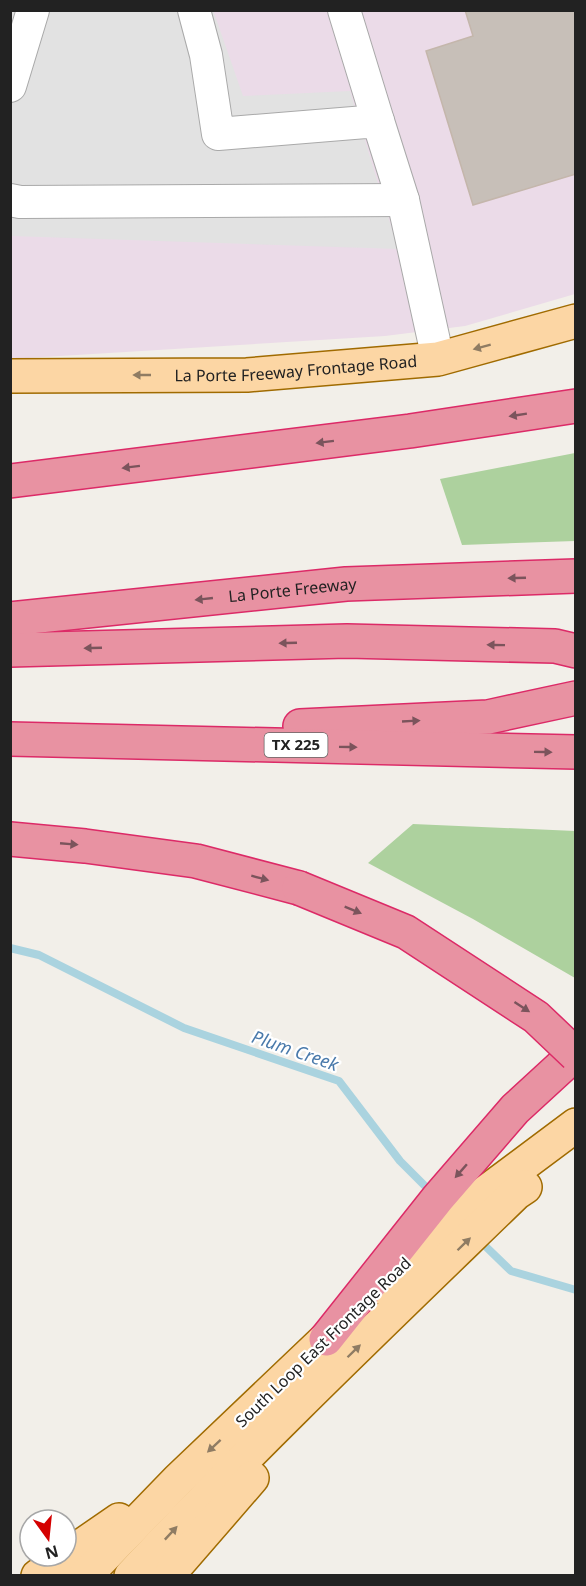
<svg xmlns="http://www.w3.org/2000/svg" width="586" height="1586" viewBox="0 0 586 1586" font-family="'Noto Sans',sans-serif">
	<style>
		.industrial { fill: #ebdbe8 }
		.forest { fill: #add19e }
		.parking { fill: #e2e2e2 }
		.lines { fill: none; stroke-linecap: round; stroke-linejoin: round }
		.stream { stroke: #aad3df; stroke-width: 8 }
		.building { fill: #c7bfb8; stroke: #c4b6ab; stroke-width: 1.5 }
		.minor-casing { stroke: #a9a9a9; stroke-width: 34 }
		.major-casing { stroke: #a06b00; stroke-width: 36 }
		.highway-casing { stroke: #dc2a67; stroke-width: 36 }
		.minor { stroke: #fff; stroke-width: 32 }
		.major { stroke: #fcd6a4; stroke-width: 33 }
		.highway { stroke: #e892a2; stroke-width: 33 }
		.highway-bridge-casing { stroke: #dc2a67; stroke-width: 36; stroke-linecap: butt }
		.highway-bridge { stroke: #e892a2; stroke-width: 33 }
		.oneway { fill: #8f7c63 }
		.oneway2 { fill: #7b545c }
		.labels { text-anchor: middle; stroke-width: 4.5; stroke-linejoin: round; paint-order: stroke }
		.shield { fill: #fff; stroke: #646464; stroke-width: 1.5 }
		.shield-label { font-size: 15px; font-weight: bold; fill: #222 }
		.street-label { font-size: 16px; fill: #222; stroke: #fff }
		.water-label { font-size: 18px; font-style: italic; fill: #4a7aab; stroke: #fff }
	</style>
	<rect width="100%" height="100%" fill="#f2efe9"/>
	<path class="industrial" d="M 11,11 L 575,11 L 575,294 L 465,326 L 385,336 L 11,359 Z"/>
	<g class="forest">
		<path d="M 575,453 L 575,541 L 462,545 L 440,479 Z"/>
		<path d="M 413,824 L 575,831 L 575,978 L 473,919 L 368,863 Z"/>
	</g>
	<path class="parking" d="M 213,10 L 243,96 L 350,91 L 398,249 L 11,236 L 11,11 Z"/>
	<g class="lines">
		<g class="stream">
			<path d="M 10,948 L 39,955 L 184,1028 L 339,1081 L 400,1161 L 432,1193"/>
			<path d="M 479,1240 L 511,1271 L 576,1290"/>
		</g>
	</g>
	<path class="building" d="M 465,10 L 576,10 L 576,174 L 473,205 L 426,51 L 473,36 Z"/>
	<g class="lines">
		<defs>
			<g id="minor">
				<path d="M 194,10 L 206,55 L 218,134 L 378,121 L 403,200 L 438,359"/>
				<path d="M 344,10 L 378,121"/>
				<path d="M 10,86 L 33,10"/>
				<path d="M 10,200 L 20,202 L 403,200"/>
			</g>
			<g id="major">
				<path id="s1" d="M 10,376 L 247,375 L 438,359 L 576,321"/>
				<path d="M 381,1287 L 454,1216 L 576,1125"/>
				<path d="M 38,1576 L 119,1520"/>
				<path d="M 85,1576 L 178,1480 L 346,1320"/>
				<path d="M 131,1576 C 255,1444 386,1319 516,1193 L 525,1187"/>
				<path d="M 171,1576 L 174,1568 L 252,1478"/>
			</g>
			<g id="highway">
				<path d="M 10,481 L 410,431 L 576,406"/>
				<path id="s2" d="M 10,619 L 346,584 L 576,576"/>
				<path d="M 10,650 L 347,641 L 555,646 L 576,651"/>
				<path d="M 300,726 L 488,717 L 576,698"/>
				<path d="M 10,739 L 576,752"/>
				<path d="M 10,839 L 85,846 L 196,861 L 299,888"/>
				<path d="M 326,1339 L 438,1198 L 515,1109 L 576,1053"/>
			</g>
		</defs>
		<use href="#minor" class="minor-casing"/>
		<use href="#major" class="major-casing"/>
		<use href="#highway" class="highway-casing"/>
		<use href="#minor" class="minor"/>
		<use href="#major" class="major"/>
		<use href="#highway" class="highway"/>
		<defs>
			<path id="highway-bridge" d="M 299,888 L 406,932 L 536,1017 L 576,1055"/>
		</defs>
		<use href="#highway-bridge" class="highway-bridge-casing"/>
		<use href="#highway-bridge" class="highway-bridge"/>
	</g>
	<defs><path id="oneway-solid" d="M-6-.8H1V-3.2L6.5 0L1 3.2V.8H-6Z" transform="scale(1.5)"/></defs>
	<g class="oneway">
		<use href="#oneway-solid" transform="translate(482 347) rotate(165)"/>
		<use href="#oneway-solid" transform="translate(142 375) rotate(180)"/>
		<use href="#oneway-solid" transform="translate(464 1244) rotate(-44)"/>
		<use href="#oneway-solid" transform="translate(354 1351) rotate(-44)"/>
		<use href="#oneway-solid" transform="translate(214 1446) rotate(137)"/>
		<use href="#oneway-solid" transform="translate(171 1533) rotate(-47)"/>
	</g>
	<g class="oneway2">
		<use href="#oneway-solid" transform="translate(518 415) rotate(171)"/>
		<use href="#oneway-solid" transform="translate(325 442) rotate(173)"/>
		<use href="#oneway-solid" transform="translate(131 467) rotate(173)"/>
		<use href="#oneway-solid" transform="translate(517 578) rotate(178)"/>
		<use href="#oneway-solid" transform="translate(204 599) rotate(174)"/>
		<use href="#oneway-solid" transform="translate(288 643) rotate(178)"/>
		<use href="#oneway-solid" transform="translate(496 645) rotate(-179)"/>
		<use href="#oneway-solid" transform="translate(93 648) rotate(178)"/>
		<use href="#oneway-solid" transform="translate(411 721) rotate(-3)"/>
		<use href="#oneway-solid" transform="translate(348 747) rotate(1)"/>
		<use href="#oneway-solid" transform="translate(543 752) rotate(1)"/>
		<use href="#oneway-solid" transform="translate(69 844) rotate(5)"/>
		<use href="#oneway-solid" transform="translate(260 878) rotate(15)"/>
		<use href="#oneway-solid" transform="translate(353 910) rotate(22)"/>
		<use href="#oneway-solid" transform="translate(522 1007) rotate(33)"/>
		<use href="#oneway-solid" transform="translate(461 1171) rotate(131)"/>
	</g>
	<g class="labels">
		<rect class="shield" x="264.5" y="733" width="63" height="24" rx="4.5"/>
		<g class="shield-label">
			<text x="296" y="750">TX 225</text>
		</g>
		<g class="street-label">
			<text dy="6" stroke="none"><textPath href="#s1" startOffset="286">La Porte Freeway Frontage Road</textPath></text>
			<text dy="6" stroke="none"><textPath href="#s2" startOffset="284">La Porte Freeway</textPath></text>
			<text transform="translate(323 1342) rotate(-44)" y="6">South Loop East Frontage Road</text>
		</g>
		<g class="water-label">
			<text transform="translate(295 1051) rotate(19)" y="6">Plum Creek</text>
		</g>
	</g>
	<rect width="586" height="1586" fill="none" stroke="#222222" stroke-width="24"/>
	<g transform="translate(48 1538) rotate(165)"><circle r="28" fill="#ffffff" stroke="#a7a7a7" stroke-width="1.5"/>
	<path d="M0-4.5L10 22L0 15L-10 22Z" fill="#d40000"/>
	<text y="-9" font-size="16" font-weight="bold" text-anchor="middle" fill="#222222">N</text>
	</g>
</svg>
